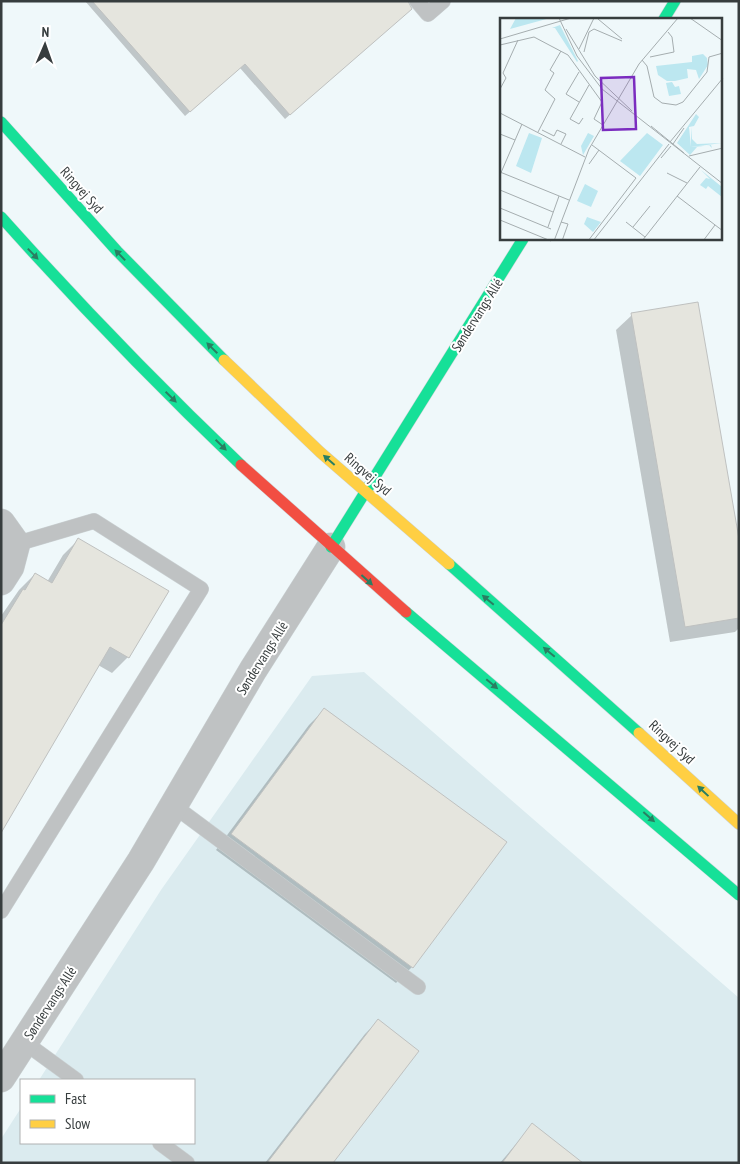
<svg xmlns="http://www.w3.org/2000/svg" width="740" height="1164" viewBox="0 0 740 1164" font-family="'PT Sans Narrow',sans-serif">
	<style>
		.built { fill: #dbebef }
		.shadow { fill: #0003 }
		.building { fill: #e5e5de; stroke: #bfc1c0 }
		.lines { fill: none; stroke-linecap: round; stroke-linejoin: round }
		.lane-casing { stroke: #cbd2d4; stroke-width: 16 }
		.street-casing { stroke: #cbd2d4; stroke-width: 29 }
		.fast-casing { stroke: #cbd2d4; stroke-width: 12 }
		.slow-casing { stroke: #cbd2d4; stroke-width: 12 }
		.jam-casing { stroke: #cbd2d4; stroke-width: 12 }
		.lane { stroke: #bfc2c3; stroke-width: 15 }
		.street { stroke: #bfc2c3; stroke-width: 28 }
		.fast { stroke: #16e098; stroke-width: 11 }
		.slow { stroke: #ffcf43; stroke-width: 11 }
		.jam { stroke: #f24e42; stroke-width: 11 }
		.oneway { fill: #2a7e62 }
		.labels { text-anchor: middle; stroke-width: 4; stroke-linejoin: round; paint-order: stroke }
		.street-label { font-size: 14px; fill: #373d3e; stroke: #fff }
		.inset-road { fill: none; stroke: #a5adaf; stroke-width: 1 }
		.view { fill: #7b2cbf; fill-opacity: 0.15; stroke: #7b2cbf; stroke-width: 2.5 }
		.inset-edge { fill: none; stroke: #373d3e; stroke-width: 2.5 }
	</style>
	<rect width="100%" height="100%" fill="#eff8fa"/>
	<path class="built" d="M 364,672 L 739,998 L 739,1163 L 1,1163 L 1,1139 L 21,1108 L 21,1143 L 194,1143 L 194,1080 L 39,1080 L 161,890 L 312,676 Z"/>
	<g class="shadow">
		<path d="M 85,1 L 302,1 L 403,16 L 285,119 L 240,68 L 185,116 Z"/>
		<path d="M 632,315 L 739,547 L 739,628 L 735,632 L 670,642 L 616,330 Z"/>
		<path d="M 78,540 L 128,657 L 112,673 L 98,665 L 1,830 L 1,616 L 19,590 L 35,574 L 47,582 L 63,555 Z"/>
		<path d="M 325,709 L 505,842 L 412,967 L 396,983 L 216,850 L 309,725 Z"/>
		<path d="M 378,1021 L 331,1163 L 265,1163 L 365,1034 Z"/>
		<path d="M 532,1125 L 581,1163 L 500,1163 Z"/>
	</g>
	<g class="building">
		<path d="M 92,1 L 408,1 L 412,9 L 290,115 L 245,64 L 190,112 Z"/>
		<path d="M 698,302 L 739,539 L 739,618 L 685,627 L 631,313 Z"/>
		<path d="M 78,538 L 169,591 L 129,658 L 110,647 L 1,833 L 1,625 L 23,589 L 25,590 L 35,573 L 52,583 Z"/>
		<path d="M 324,708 L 507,842 L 413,968 L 231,834 Z"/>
		<path d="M 378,1019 L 419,1051 L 333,1163 L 267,1163 Z"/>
		<path d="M 532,1123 L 583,1163 L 502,1163 Z"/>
	</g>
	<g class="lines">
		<defs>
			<g id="lane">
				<path d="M 417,1 L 428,14 L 443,1"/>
				<path d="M 174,806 L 418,987"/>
				<path d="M 1,911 L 201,589 L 94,521 L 16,544"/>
				<path d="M 24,1042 L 76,1080"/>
				<path d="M 160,1143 L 187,1163"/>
			</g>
			<g id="street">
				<path d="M 1,523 L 16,544 L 10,567 L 1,581"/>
				<path d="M 1,1078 L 141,861 L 253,670 L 331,547"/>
			</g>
			<g id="fast">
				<path d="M 664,19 L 675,1"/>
				<path d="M 1,122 L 117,251 L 224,360"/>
				<path d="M 1,217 C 78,303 157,385 241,465"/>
				<path d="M 331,547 L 523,239"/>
				<path d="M 449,564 L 639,733"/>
				<path d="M 406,612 L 739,895"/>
			</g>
			<g id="slow">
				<path d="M 224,360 L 320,452 L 449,564"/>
				<path d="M 639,733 L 739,824"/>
			</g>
			<path id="jam" d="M 241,465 L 406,612"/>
		</defs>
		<use href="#lane" class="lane-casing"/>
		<use href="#street" class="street-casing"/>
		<use href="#fast" class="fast-casing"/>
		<use href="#slow" class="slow-casing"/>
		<use href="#jam" class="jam-casing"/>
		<use href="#lane" class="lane"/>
		<use href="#street" class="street"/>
		<use href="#fast" class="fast"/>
		<use href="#slow" class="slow"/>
		<use href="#jam" class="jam"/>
	</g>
	<defs><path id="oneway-solid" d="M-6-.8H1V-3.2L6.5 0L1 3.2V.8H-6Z" transform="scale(1.25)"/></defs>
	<g class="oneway">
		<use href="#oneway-solid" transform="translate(33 254) rotate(46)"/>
		<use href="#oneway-solid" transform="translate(120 255) rotate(-134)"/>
		<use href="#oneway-solid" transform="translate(212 348) rotate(-135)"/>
		<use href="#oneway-solid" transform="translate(171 397) rotate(44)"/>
		<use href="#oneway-solid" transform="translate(221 445) rotate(44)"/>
		<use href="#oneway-solid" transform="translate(329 460) rotate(-139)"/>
		<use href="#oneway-solid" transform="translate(367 580) rotate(42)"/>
		<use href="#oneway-solid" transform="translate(488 600) rotate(-140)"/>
		<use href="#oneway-solid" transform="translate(549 652) rotate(-140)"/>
		<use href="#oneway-solid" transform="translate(492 684) rotate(40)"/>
		<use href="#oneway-solid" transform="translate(703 791) rotate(-137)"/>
		<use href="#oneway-solid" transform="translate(649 817) rotate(41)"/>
	</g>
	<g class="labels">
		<g class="street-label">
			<text transform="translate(82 190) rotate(48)" y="5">Ringvej Syd</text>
			<text transform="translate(477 315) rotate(-58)" y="5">Søndervangs Allé</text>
			<text transform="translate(368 474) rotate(41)" y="5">Ringvej Syd</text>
			<text transform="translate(262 658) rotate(-58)" y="5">Søndervangs Allé</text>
			<text transform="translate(672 742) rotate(43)" y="5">Ringvej Syd</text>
			<text transform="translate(50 1003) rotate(-57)" y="5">Søndervangs Allé</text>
		</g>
	</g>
	<g transform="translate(500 18)">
		<rect width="222" height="222" fill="#eff8fa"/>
		<path d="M 16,0 L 50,0 L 10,11 ZM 203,36 L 207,40 L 208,47 L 199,61 L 196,52 L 187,51 L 188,60 L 175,63 L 167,63 L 158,57 L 156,48 L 192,44 L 192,38 ZM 172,64 L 175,69 L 179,68 L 181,76 L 169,78 L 166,65 ZM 196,96 L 199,99 L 194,108 L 189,109 L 191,129 L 211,127 L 212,130 L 209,127 L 197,129 L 190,137 L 177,125 ZM 88,115 L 94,118 L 83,137 L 81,128 ZM 201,152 L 222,169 L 222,179 L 208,168 L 206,171 L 200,167 L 206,160 L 210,161 ZM 85,166 L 98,173 L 91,189 L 77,183 Z" fill="#bce7f0"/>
		<path d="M 60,7 L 78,43 L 77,44 L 55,10 L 52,10 ZM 191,109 L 192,121 L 197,126 L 222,125 L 191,129 ZM 87,199 L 101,204 L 93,214 L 84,206 Z" fill="#bce7f0"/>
		<path d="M 29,115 L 42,120 L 31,155 L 16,148 ZM 147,115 L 163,127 L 140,158 L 120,143 Z" fill="#bce7f0"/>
		<path class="inset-road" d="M 59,0 L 77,38 L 102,71 L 223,166M 190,0 L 223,23M 98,1 L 122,21M 66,11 L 95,58 L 132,93M 89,14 L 94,11 L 122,23M 0,21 L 71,0M 0,27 L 34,19 L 68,37 L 102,84 L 94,101 L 103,107M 79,31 L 94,0M 84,34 L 89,14M 150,39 L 174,34 L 172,19 L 168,14M 142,42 L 147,48 L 154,79 L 162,85 L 176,87 L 183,84 L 207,54 L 209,39 L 223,35M 79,54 L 66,76 L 79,84M 0,71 L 6,60 L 3,55 L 18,22M 0,95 L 85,139M 83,100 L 79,106 L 70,101 L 89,67M 151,108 L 184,135M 42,112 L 54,118 L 57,112 L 66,116 L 61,126M 38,114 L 55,81 L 45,72 L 54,55 L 50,52 L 61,33M 0,116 L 15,122M 170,124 L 223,60M 173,126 L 184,110M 189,138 L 223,130M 161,140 L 171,128M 89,146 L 99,132M 0,154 L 69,182M 167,155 L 187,165M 0,157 L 22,106M 0,172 L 53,194M 177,178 L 223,213M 0,190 L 51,211M 0,202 L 51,223M 61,204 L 68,206 L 62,223M 126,204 L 145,219M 48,209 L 59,178M 133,209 L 150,188M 54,223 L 89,131 L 139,46 L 178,0M 88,223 L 136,160 L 92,127M 93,223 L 169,126M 142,223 L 200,149M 203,223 L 215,207"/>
		<path class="view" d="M 134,59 L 136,111 L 103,112 L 101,60 Z"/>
		<rect width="222" height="222" class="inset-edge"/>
	</g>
	<rect width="740" height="1164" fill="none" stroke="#373d3e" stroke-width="5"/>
	<rect x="20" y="1079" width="175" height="65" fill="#ffffff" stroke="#afb1b2"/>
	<rect x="30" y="1095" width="25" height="8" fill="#16e098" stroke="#afb1b2"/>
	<text x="65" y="1104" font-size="15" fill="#373d3e">Fast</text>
	<rect x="30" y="1120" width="25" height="8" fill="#ffcf43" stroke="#afb1b2"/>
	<text x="65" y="1129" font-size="15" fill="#373d3e">Slow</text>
	<g transform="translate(45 45) rotate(2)" stroke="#ffffff" stroke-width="4" paint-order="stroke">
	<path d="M0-4L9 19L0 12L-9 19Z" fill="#373d3e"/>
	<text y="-8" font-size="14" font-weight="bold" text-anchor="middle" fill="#373d3e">N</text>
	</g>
</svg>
